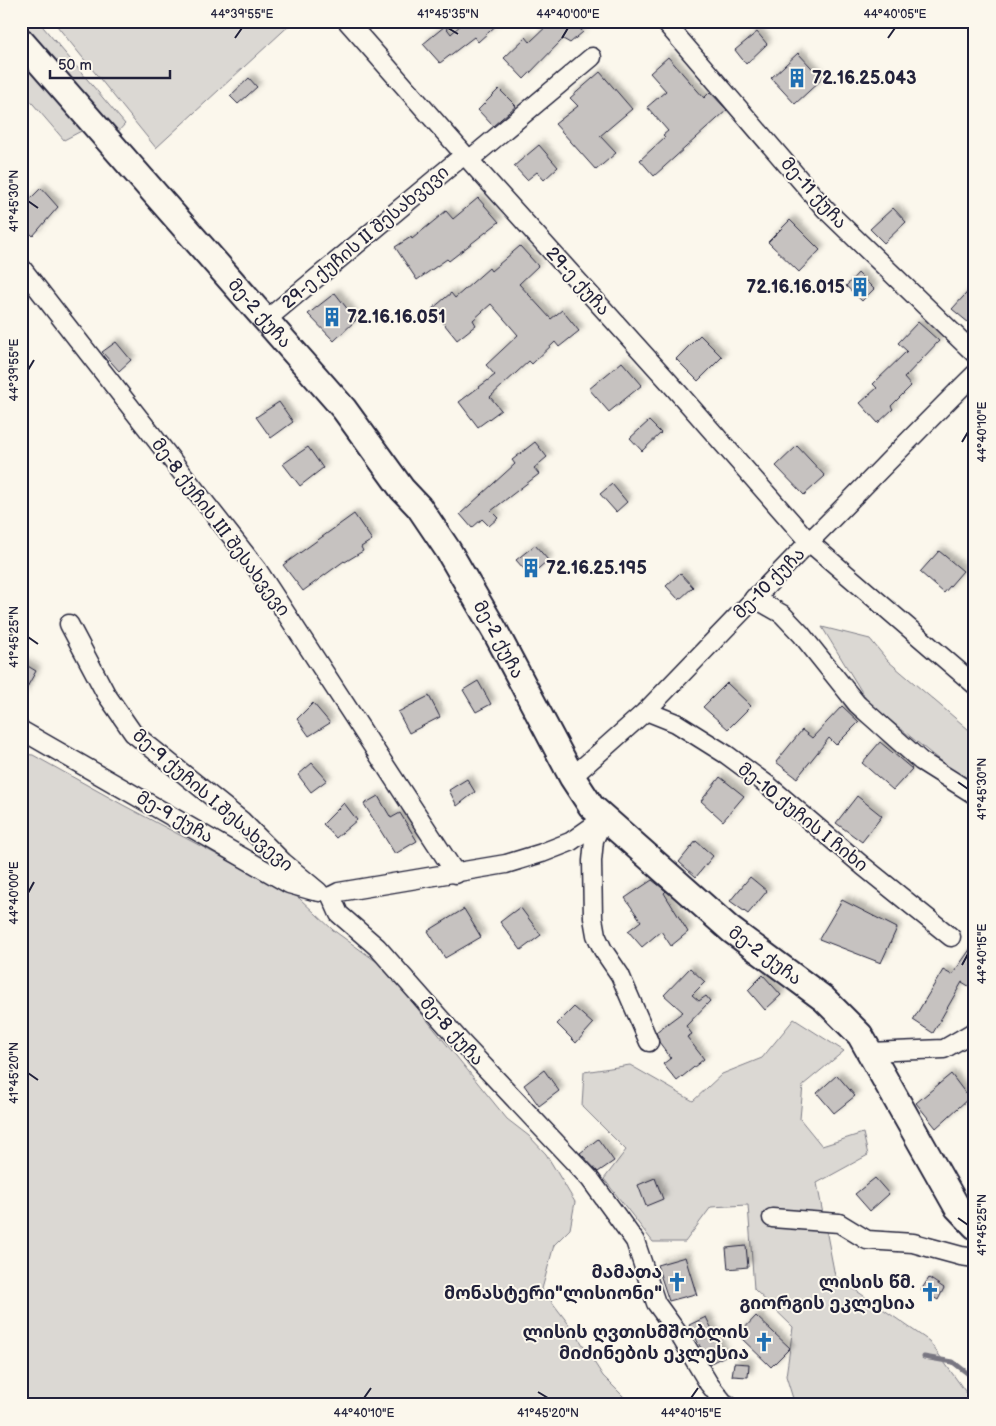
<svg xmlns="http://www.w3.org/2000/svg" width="996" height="1426" viewBox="0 0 996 1426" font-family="'Balsamiq Sans','Noto Sans Georgian',sans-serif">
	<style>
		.green { fill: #dbd8d3; stroke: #7e7d87 }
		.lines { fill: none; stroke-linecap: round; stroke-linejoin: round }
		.stream { stroke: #787681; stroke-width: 5 }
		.building { fill: #c6c2c0; stroke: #22223b; filter: url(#shadow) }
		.street-casing { stroke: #22223b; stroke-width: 21 }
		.secondary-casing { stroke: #22223b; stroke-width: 29 }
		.street { stroke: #fbf7ec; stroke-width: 18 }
		.secondary { stroke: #fbf7ec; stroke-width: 25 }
		.ticks { fill: none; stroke: #22223b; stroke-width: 2 }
		.labels { text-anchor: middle; stroke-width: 4; stroke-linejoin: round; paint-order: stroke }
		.poi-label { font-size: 18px; font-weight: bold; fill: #22223b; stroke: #fbf7ec; text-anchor: end }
		.street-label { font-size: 18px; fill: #22223b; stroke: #fbf7ec }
		.neatline { fill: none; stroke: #22223b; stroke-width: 2 }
		.ticks-label { font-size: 12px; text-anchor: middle; fill: #22223b }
	</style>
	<defs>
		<filter id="shadow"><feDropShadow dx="4.5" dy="-4.5" stdDeviation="2.5" flood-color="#0004"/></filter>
	</defs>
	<rect width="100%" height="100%" fill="#fbf7ec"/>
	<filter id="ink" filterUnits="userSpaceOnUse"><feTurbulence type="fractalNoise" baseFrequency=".02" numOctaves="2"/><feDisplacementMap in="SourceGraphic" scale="10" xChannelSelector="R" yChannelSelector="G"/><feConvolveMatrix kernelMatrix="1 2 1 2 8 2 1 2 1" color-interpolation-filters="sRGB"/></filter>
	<g filter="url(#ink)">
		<g class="green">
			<path d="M 21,21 L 38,21 L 125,124 L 115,135 L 21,30 Z"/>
			<path d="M 53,21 L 294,21 L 156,148 Z"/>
			<path d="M 21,54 L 87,128 L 64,140 L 21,90 Z"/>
			<path d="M 822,627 L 870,639 L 888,661 L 975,735 L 975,781 L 955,773 L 868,702 Z"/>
			<path d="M 21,754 L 33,755 L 123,805 L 299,898 L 333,930 L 384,967 L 507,1119 L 529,1136 L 546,1154 L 575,1202 L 570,1229 L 554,1245 L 542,1289 L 574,1331 L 603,1376 L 630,1403 L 652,1405 L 21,1405 Z"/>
			<path d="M 794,1019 L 844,1051 L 803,1085 L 800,1119 L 822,1146 L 863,1133 L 868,1155 L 817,1183 L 835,1276 L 929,1341 L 975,1405 L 795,1405 L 786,1376 L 793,1327 L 754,1289 L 748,1205 L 711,1207 L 685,1242 L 653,1242 L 604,1179 L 626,1150 L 582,1106 L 584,1072 L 630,1065 L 693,1101 L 722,1074 L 762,1058 Z"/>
		</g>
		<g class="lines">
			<path class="stream" d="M 924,1357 L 953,1362 L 975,1379"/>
		</g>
		<g class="building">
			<path d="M 465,21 L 501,21 L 478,42 L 474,37 L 440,63 L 423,44 L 445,26 L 451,34 Z"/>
			<path d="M 552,21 L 573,21 L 583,32 L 570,43 L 563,39 L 524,79 L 504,58 L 526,37 L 530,42 Z"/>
			<path d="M 757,32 L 767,44 L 746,64 L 735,50 Z"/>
			<path d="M 798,53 L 822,79 L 795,104 L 771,78 Z"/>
			<path d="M 668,57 L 704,98 L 710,92 L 727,110 L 654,176 L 640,160 L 665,137 L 663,135 L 668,131 L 647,107 L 666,91 L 650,73 Z"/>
			<path d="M 600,72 L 632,109 L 600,136 L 616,153 L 596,170 L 555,124 L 578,106 L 570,98 Z"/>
			<path d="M 249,78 L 257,87 L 238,104 L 230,96 Z"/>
			<path d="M 499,89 L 516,106 L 493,126 L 478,110 Z"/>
			<path d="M 539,145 L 558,167 L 544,180 L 537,172 L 527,180 L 514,166 Z"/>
			<path d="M 41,188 L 58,207 L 33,236 L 21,224 L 21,208 Z"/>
			<path d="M 478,198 L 499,222 L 449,261 L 447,259 L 417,280 L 395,247 L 411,237 L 412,239 L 446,211 L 453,219 Z"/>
			<path d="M 893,208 L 906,222 L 884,243 L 870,229 Z"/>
			<path d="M 790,220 L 820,250 L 799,272 L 768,242 Z"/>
			<path d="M 520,246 L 538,266 L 519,284 L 551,319 L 562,310 L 579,331 L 559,347 L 555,342 L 532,364 L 529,361 L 490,397 L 501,410 L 478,427 L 459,402 L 495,375 L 486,365 L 518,335 L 491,304 L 473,320 L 476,325 L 457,340 L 432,309 L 451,293 L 455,298 L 489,268 L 491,271 Z"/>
			<path d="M 858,273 L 874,289 L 862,301 L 846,286 Z"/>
			<path d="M 975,284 L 975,328 L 952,309 Z"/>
			<path d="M 335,293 L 356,320 L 334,341 L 308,314 Z"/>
			<path d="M 918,322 L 939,341 L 904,378 L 911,386 L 891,406 L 893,409 L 878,423 L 860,403 L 877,388 L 873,384 L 907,351 L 898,343 Z"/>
			<path d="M 700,335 L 722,357 L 698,381 L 676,359 Z"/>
			<path d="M 116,342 L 131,360 L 119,371 L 102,352 Z"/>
			<path d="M 622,362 L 642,385 L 609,412 L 589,389 Z"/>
			<path d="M 279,402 L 293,422 L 271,438 L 256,417 Z"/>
			<path d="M 649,421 L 661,433 L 642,451 L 630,438 Z"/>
			<path d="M 535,442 L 547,457 L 534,468 L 539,474 L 491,511 L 498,518 L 489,526 L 482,519 L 472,528 L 460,514 L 515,464 L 512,460 Z"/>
			<path d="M 797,446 L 825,476 L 804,495 L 776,466 Z"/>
			<path d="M 308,447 L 323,468 L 300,486 L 283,464 Z"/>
			<path d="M 612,484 L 627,502 L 616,512 L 600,494 Z"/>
			<path d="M 354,514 L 372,540 L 361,547 L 363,551 L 345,562 L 344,561 L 303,591 L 283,565 Z"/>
			<path d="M 535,545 L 548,560 L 530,576 L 516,560 Z"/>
			<path d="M 939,551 L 963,571 L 944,593 L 920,572 Z"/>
			<path d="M 680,573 L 693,587 L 679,600 L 666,586 Z"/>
			<path d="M 21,662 L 36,671 L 21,698 Z"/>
			<path d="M 478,681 L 491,704 L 476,712 L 463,690 Z"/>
			<path d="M 727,683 L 751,706 L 728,729 L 703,707 Z"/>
			<path d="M 429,696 L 440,717 L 409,733 L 398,712 Z"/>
			<path d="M 313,703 L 330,723 L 309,736 L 297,719 Z"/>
			<path d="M 842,706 L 859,722 L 836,745 L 829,738 L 797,778 L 776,762 L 802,730 L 812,738 Z"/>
			<path d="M 880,742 L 912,769 L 893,790 L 862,763 Z"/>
			<path d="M 312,763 L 327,780 L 311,792 L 298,775 Z"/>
			<path d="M 720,777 L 744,796 L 723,821 L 701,801 Z"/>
			<path d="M 467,779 L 475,792 L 457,806 L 449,790 Z"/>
			<path d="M 378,796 L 391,818 L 400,813 L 417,841 L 395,854 L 364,804 Z"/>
			<path d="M 857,796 L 882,816 L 862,842 L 836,823 Z"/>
			<path d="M 344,803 L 357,820 L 336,838 L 323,824 Z"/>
			<path d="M 696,841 L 713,856 L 696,877 L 679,862 Z"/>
			<path d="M 750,877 L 767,891 L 748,914 L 730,901 Z"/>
			<path d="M 652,880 L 666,891 L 664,893 L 688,932 L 671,946 L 661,931 L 642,947 L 628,931 L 641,921 L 625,898 Z"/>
			<path d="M 842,900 L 897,928 L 881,963 L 819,939 Z"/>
			<path d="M 520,907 L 541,935 L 521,950 L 500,922 Z"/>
			<path d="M 464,909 L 481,937 L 445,958 L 428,931 Z"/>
			<path d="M 971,948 L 975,950 L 975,960 L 971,966 L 975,969 L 975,990 L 962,982 L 933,1033 L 913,1020 L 943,970 L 952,975 Z"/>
			<path d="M 690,968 L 705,982 L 692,995 L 699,1001 L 706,996 L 710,1001 L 686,1026 L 692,1034 L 687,1037 L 704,1059 L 677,1081 L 663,1064 L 671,1058 L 659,1042 L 656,1032 L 683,1012 L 664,995 Z"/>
			<path d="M 763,975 L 781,995 L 765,1010 L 748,990 Z"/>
			<path d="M 574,1007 L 593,1024 L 576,1043 L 557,1024 Z"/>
			<path d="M 544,1070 L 559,1091 L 539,1106 L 524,1085 Z"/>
			<path d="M 951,1074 L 969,1098 L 936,1128 L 916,1103 Z"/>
			<path d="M 837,1075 L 855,1096 L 834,1113 L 817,1093 Z"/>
			<path d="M 598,1139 L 614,1161 L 598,1172 L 580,1153 Z"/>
			<path d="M 655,1178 L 663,1199 L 646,1206 L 638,1185 Z"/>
			<path d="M 875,1178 L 889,1194 L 870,1211 L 855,1194 Z"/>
			<path d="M 746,1246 L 748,1267 L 728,1269 L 726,1248 Z"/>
			<path d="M 685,1257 L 697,1296 L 695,1294 L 669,1301 L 657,1265 Z"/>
			<path d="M 929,1278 L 944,1288 L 938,1300 L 921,1290 Z"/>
			<path d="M 756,1316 L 790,1348 L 771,1367 L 738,1335 Z"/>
			<path d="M 706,1317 L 725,1356 L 709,1364 L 689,1325 Z"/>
			<path d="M 734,1363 L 749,1364 L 748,1377 L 732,1376 Z"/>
		</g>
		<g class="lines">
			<defs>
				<g id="street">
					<path d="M 347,21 L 477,169 L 669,382 L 809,542 C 865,486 919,429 975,374"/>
					<path d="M 664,21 L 825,209 L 975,354"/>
					<path d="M 469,160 L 592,57"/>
					<path d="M 21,267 L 257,569 L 456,874"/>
					<path d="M 266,320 L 464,155"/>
					<path d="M 754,598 L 782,614 L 801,634 L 857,704 L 921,761 L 975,795"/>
					<path d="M 69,624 L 106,694 L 133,733 L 242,821 L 283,862 L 319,892"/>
					<path d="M 646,711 L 676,723 L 727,755 L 769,786 L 863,866 L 951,937"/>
					<path d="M 21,730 L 289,884 L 314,891"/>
					<path d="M 572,777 L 646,711 L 809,542 L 975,685"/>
					<path d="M 604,819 L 594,840 L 592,861 L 593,918 L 596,935 L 603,950 L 620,975 L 649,1042"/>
					<path d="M 331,896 L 339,914 L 377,947 L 461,1042 L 590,1179 L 635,1241 L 656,1303 L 682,1339 L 709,1384 L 724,1403 L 728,1405"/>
					<path d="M 331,896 L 339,892 L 506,864 L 542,853 L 570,842 L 604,818"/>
					<path d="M 869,1052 L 944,1049 L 975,1031"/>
					<path d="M 772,1218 L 839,1223 L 867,1240 L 913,1243 L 961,1256 L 975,1258"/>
				</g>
				<g id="secondary">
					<path id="s1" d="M 21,41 L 344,409 L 402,489 L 419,507 L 448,550 L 495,631 L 572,777 L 591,806 L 731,930 L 824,999 L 860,1035 L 957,1207 L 975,1226"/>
				</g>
			</defs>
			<use href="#street" class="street-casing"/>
			<use href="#secondary" class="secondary-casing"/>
			<use href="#street" class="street"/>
			<use href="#secondary" class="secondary"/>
		</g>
	</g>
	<path class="ticks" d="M 448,28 L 458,34M 235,38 L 242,28M 562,38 L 568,28M 888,38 L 895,28M 28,201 L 38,208M 28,370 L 34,360M 962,442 L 968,432M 28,637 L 38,644M 958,782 L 968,789M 28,893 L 34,882M 962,965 L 968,954M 28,1073 L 38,1080M 958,1218 L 968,1225M 538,1392 L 548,1398M 364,1398 L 371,1388M 691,1398 L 698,1388"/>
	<defs>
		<symbol id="building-bare" viewBox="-9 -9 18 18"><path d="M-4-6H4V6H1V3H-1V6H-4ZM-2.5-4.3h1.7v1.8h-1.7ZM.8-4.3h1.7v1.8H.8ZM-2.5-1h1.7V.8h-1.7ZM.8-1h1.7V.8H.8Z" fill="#1f6fb2" stroke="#fbf7ec" stroke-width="2.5" paint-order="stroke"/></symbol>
		<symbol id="church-bare" viewBox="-9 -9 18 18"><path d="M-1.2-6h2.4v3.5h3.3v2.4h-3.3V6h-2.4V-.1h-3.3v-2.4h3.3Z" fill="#1f6fb2" stroke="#fbf7ec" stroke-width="2.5" paint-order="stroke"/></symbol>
	</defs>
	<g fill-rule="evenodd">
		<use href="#building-bare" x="783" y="64" width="28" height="28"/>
		<use href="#building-bare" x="846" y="273" width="28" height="28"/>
		<use href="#building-bare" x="318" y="303" width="28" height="28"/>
		<use href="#building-bare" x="517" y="554" width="28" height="28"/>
		<use href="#church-bare" x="663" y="1268" width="28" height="28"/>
		<use href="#church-bare" x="916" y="1278" width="28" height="28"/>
		<use href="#church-bare" x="750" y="1328" width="28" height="28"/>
	</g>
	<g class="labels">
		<g class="poi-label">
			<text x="812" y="84" text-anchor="start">72.16.25.043</text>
			<text x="845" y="293">72.16.16.015</text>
			<text x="347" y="323" text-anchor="start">72.16.16.051</text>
			<text x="546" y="574" text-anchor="start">72.16.25.195</text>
			<text x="662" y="1278">მამათა<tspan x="662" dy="21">მონასტერი"ლისიონი"</tspan></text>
			<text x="915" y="1288">ლისის წმ.<tspan x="915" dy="21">გიორგის ეკლესია</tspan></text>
			<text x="749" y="1338">ლისის ღვთისმშობლის<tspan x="749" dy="21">მიძინების ეკლესია</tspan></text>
		</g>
		<g class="street-label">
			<text transform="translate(814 193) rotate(48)" y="6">მე-11 ქუჩა</text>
			<text transform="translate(365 237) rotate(-40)" y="6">29-ე ქუჩის II შესახვევი</text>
			<text transform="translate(578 281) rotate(48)" y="6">29-ე ქუჩა</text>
			<text dy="6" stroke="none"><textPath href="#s1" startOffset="362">მე-2 ქუჩა</textPath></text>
			<text transform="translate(221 527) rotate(53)" y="6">მე-8 ქუჩის III შესახვევი</text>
			<text transform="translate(769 583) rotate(-45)" y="6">მე-10 ქუჩა</text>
			<text dy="6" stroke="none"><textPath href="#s1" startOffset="768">მე-2 ქუჩა</textPath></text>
			<text transform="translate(213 800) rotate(41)" y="6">მე-9 ქუჩის I შესახვევი</text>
			<text transform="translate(175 817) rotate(30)" y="6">მე-9 ქუჩა</text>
			<text transform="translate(803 817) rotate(39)" y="6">მე-10 ქუჩის I ჩიხი</text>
			<text dy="6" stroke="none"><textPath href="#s1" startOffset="1188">მე-2 ქუჩა</textPath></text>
			<text transform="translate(452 1031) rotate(48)" y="6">მე-8 ქუჩა</text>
		</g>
	</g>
	<rect width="996" height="1426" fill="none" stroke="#fbf7ec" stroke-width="55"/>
	<path d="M50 70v8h120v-8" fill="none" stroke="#22223b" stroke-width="2.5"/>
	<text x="58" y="70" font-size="15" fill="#22223b" stroke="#fbf7ec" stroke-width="4" paint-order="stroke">50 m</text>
	<rect x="28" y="28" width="940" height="1370" class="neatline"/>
	<g class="ticks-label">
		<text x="242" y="18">44°39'55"E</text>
		<text x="448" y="18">41°45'35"N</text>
		<text x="568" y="18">44°40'00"E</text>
		<text x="895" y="18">44°40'05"E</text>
		<text transform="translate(14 201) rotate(-90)" y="4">41°45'30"N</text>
		<text transform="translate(14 370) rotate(-90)" y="4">44°39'55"E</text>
		<text transform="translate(982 432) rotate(-90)" y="4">44°40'10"E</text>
		<text transform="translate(14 637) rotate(-90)" y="4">41°45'25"N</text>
		<text transform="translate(982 789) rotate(-90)" y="4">41°45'30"N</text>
		<text transform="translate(14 893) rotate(-90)" y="4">44°40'00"E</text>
		<text transform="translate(982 954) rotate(-90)" y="4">44°40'15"E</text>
		<text transform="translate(14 1073) rotate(-90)" y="4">41°45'20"N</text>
		<text transform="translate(982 1225) rotate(-90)" y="4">41°45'25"N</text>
		<text x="364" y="1417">44°40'10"E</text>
		<text x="548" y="1417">41°45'20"N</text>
		<text x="691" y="1417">44°40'15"E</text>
	</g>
</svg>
